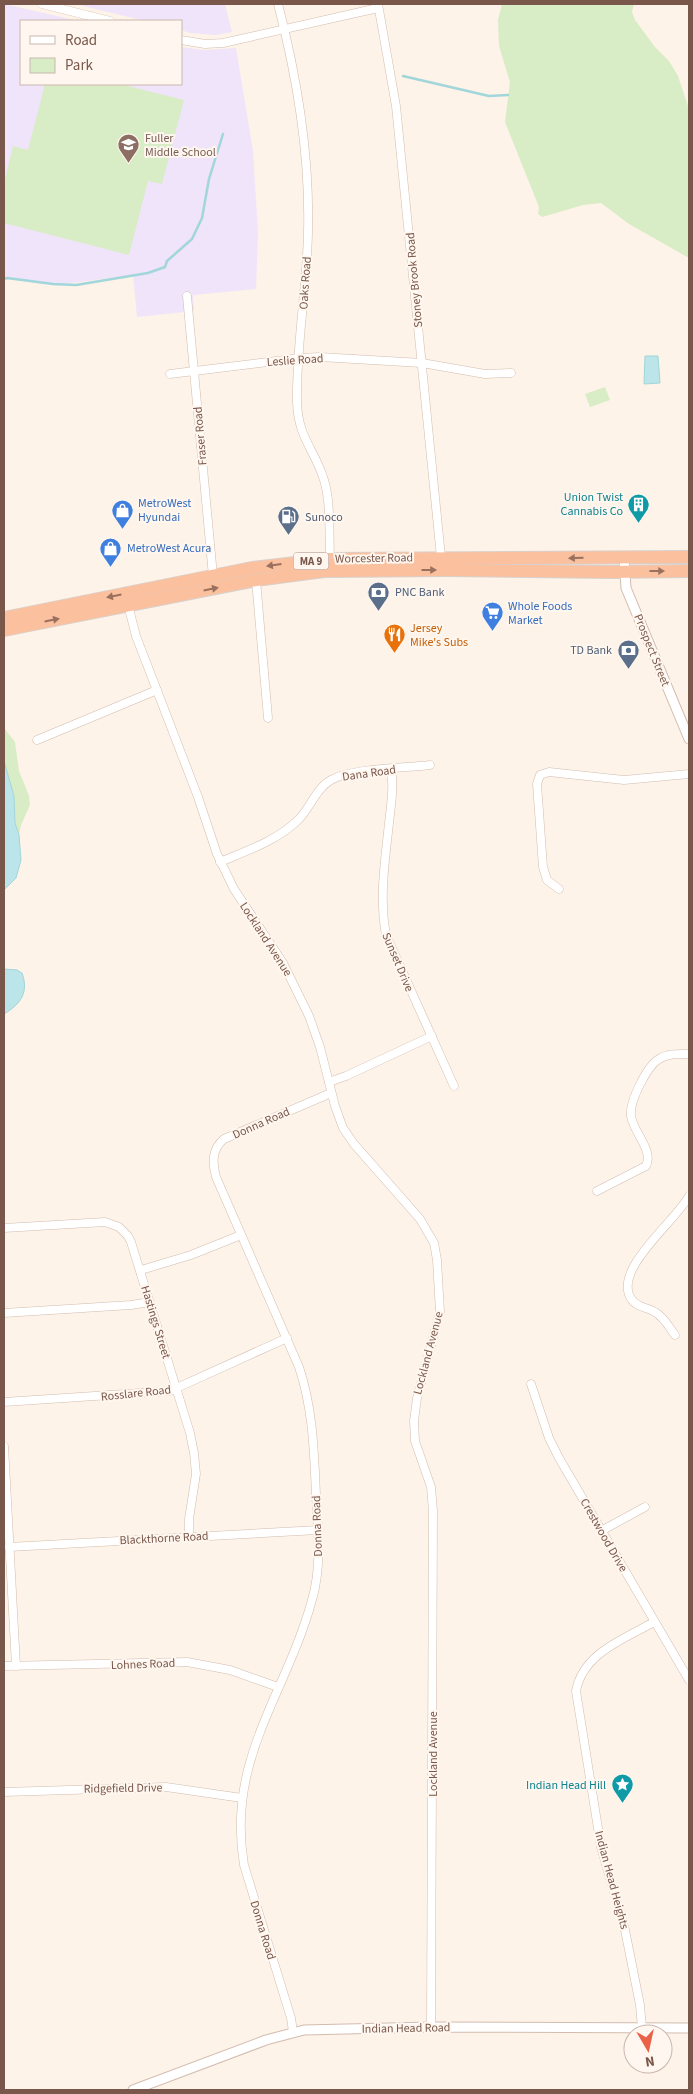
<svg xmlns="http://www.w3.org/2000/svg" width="693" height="2094" viewBox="0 0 693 2094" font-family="'Source Sans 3',sans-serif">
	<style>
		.education { fill: #f0e4fa }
		.green { fill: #d8ecc5 }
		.water { fill: #bbe5e8; stroke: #a1d6da }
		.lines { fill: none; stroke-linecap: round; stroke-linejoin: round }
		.stream { stroke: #a1d6da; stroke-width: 2.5 }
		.minor-casing { stroke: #d3bcaf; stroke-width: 9 }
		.tertiary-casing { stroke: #d3bcaf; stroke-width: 11 }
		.trunk-casing { stroke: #d9d0cc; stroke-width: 14 }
		.minor { stroke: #fff; stroke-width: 8 }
		.tertiary { stroke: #fff; stroke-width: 9 }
		.trunk { stroke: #fbc09e; stroke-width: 12 }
		.oneway { fill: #9a715f }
		.labels { text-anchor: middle; stroke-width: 4; stroke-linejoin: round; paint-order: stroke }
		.shield { fill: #fff7ef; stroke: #a1877c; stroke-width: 1 }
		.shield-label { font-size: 11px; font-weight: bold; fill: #79574a }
		.education-label { font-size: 12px; fill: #785e54; stroke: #fff7ef; text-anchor: start }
		.street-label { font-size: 12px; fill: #79574a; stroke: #fff7ef }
		.culture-label { font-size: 12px; fill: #0d838f; stroke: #fff7ef; text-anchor: end }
		.shop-label { font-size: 12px; fill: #366cbe; stroke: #fff7ef; text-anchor: start }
		.service-label { font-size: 12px; fill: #4e5e75; stroke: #fff7ef; text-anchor: start }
		.food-label { font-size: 12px; fill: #c56008; stroke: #fff7ef; text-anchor: start }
	</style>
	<rect width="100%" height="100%" fill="#fdf3e8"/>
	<g class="education">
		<path d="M 4,4 L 79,21 L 21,21 L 21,84 L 181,84 L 181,47 L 204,50 L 236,48 L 253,151 L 258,233 L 256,289 L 193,295 L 194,311 L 137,317 L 133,275 L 72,283 L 41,284 L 4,276 Z"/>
		<path d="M 75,4 L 225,4 L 232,32 L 216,35 L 190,33 L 181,30 L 181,21 L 145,21 Z"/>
	</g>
	<g class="green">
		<path d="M 502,4 L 634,4 L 632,12 L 635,20 L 655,47 L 669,61 L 678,76 L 689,109 L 689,258 L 629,224 L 601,203 L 583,205 L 542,217 L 538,214 L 539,207 L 505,122 L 510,82 L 499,46 L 498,20 Z"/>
		<path d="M 45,84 L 120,84 L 184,100 L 162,184 L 148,181 L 129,255 L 4,223 L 4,184 L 13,146 L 28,150 Z"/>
		<path d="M 605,387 L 610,400 L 590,407 L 585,394 Z"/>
		<path d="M 4,728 L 15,742 L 19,771 L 29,796 L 30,805 L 21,825 L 19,835 L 15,823 L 14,796 L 4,761 Z"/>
	</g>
	<g class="water">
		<path d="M 645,356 L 658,356 L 660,383 L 644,384 Z"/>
		<path d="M 4,761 L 14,796 L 15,823 L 19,835 L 21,860 L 16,878 L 4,890 Z"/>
		<path d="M 4,969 L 17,970 L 22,973 C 29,992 21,1004 4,1014 Z"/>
	</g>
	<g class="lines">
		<g class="stream">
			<path d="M 403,76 L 489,96 L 508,95"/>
			<path d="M 4,279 L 7,278 L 53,284 L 76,285 L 148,273 L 165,267 L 167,261 L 192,239 L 202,218 L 209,179 L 223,134"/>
		</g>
		<defs>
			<g id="minor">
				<path d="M 42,4 L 110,21"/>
				<path d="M 278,4 C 297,77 310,156 308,232 C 307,289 296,345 297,402 C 298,438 315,450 324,480 C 331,502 329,535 330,559"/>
				<path d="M 378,4 L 396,106 L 441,557"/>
				<path d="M 181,40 L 205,44 L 223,43 L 378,8"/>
				<path d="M 187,296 L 213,576"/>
				<path d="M 170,374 L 300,358 L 320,357 L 422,363 L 485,374 L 511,373"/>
				<path d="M 256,580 L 268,718"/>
				<path d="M 128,605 L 136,636 L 198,797 L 217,854 L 234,889 L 283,963 L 309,1016 L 320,1047 L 335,1106 L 343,1128 L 354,1144 L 420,1219 L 434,1243 L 437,1260 L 440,1312 L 417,1398 L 414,1421 L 415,1441 L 431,1487 L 433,1511 L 431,2027"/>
				<path d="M 37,740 L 157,690"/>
				<path d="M 391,769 C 394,787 391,805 389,823 C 385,861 379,898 386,935 L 454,1086"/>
				<path d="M 220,862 C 246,851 276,841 297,821 C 310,809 316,788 331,780 C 352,768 405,768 430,765"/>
				<path d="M 559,889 L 547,880 L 543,867 L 537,784 L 540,775 L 549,772 L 624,780 L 689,774"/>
				<path d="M 329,1082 L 346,1076 L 432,1036"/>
				<path d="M 597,1191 L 646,1166 C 654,1150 633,1132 631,1116 C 629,1102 647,1066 659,1059 C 668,1053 679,1054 689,1054"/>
				<path d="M 4,1228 L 105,1222 L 119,1227 L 128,1236 L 131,1242 L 190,1433 L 194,1453 L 196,1474 L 189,1519 L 189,1537"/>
				<path d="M 141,1270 L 191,1255 L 241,1235"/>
				<path d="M 4,1313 L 131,1305 L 150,1302"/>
				<path d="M 675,1335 C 669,1327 664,1317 655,1312 C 647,1307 638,1308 632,1300 C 610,1271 677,1220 689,1196"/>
				<path d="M 531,1384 L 549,1438 L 559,1458 L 689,1680"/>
				<path d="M 4,1402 L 170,1391 L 287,1338"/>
				<path d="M 4,1446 L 16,1666"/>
				<path d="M 601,1531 L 645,1507"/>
				<path d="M 9,1547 L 318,1530"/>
				<path d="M 4,1666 L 187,1662 L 230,1670 L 278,1687"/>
				<path d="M 4,1792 L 166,1787 L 242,1798"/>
				<path d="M 642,2028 L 640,2005 L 625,1930 L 601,1847 L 576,1691 C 583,1653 624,1639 654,1622"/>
				<path d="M 293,2032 L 291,2018 L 244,1865 C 226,1759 286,1695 312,1600 C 322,1566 318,1530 316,1495 C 314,1451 313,1409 299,1367 L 216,1177 C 212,1162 212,1149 224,1139 L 331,1093"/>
			</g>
			<g id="tertiary">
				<path d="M 624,558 L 626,588 L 689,739"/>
				<path d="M 133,2090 L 266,2040 L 304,2030 L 431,2027 L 689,2028"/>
			</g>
			<g id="trunk">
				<path d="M 4,618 L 252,568 L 330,559 L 689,557"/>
				<path d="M 4,630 L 256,580 L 324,571 L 447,570 L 610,572 L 689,571"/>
			</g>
		</defs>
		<use href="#minor" class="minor-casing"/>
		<use href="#tertiary" class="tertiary-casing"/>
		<use href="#trunk" class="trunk-casing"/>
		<use href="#minor" class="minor"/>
		<use href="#tertiary" class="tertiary"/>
		<use href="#trunk" class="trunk"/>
	</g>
	<defs><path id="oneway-solid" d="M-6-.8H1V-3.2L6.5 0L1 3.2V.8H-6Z" transform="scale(1.25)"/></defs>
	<g class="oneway">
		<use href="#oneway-solid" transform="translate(576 558) rotate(178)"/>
		<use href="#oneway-solid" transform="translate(274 565) rotate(172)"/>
		<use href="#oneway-solid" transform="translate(429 570)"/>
		<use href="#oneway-solid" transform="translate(657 571)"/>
		<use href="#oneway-solid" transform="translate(211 589) rotate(-11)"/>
		<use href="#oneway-solid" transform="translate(114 596) rotate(169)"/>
		<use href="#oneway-solid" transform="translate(52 620) rotate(-11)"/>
	</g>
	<defs>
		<symbol id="school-pin" viewBox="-11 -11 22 30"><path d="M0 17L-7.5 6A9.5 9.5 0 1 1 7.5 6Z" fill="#8d6e63" stroke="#fff7ef"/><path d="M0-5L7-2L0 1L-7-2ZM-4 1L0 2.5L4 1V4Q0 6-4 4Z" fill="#fff"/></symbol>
		<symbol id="building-pin" viewBox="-11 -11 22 30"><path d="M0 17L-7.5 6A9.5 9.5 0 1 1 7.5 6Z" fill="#0f9aa8" stroke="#fff7ef"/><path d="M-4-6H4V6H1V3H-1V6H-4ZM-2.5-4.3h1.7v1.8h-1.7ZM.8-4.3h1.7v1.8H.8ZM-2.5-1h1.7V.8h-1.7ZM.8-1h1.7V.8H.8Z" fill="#fff"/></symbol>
		<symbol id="shop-pin" viewBox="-11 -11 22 30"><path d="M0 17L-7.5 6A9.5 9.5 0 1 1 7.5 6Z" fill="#3f7fe0" stroke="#fff7ef"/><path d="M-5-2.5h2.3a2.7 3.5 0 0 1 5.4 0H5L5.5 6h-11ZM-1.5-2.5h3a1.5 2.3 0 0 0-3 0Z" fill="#fff"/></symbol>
		<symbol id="fuel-pin" viewBox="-11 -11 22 30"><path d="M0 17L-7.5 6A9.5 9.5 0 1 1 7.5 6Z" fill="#5c6f8a" stroke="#fff7ef"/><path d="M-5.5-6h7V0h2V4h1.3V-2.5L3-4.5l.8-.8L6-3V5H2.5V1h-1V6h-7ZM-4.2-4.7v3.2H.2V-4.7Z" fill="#fff"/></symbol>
		<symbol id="bank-pin" viewBox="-11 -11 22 30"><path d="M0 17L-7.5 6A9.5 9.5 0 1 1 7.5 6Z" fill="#5c6f8a" stroke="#fff7ef"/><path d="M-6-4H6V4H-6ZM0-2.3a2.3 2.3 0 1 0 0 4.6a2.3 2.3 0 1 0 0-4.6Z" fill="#fff"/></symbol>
		<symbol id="supermarket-pin" viewBox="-11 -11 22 30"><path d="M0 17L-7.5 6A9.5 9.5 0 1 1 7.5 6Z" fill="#3f7fe0" stroke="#fff7ef"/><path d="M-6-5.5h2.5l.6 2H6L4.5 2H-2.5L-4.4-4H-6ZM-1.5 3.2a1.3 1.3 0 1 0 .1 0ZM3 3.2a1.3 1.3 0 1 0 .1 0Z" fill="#fff"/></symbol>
		<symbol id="restaurant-pin" viewBox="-11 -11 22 30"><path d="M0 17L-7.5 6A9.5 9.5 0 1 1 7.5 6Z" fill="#e8710a" stroke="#fff7ef"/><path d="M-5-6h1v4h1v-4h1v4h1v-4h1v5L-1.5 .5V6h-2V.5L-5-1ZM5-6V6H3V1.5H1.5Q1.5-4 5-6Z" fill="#fff"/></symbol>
		<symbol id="sight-pin" viewBox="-11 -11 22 30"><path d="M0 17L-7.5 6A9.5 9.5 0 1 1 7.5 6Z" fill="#0f9aa8" stroke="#fff7ef"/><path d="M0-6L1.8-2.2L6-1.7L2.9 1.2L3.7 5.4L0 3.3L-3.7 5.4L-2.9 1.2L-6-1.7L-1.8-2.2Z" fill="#fff"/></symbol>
	</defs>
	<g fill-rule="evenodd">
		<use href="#school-pin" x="116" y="132" width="25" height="34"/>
		<use href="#building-pin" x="626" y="492" width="25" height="34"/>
		<use href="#shop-pin" x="110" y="498" width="25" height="34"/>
		<use href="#fuel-pin" x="276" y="504" width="25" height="34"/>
		<use href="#shop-pin" x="98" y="536" width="25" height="34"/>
		<use href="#bank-pin" x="366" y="580" width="25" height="34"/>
		<use href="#supermarket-pin" x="480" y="600" width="25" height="34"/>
		<use href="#restaurant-pin" x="382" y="622" width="25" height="34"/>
		<use href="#bank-pin" x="616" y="638" width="25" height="34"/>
		<use href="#sight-pin" x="610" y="1772" width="25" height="34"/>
	</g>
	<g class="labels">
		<rect class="shield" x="293.5" y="552.5" width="35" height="17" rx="4"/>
		<g class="shield-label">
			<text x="311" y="565">MA 9</text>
		</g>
		<g class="education-label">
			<text x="145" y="142">Fuller<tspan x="145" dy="14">Middle School</tspan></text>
		</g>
		<g class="street-label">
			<text transform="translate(414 280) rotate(-95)" y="4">Stoney Brook Road</text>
			<text transform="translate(305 283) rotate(-86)" y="4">Oaks Road</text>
			<text transform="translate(295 360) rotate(-4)" y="4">Leslie Road</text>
			<text transform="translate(200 436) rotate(-95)" y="4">Fraser Road</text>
			<text transform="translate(374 558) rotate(-1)" y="4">Worcester Road</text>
			<text transform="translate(652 650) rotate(68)" y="4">Prospect Street</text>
			<text transform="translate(369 773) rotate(-8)" y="4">Dana Road</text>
			<text transform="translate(266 939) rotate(57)" y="4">Lockland Avenue</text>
			<text transform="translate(398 962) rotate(67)" y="4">Sunset Drive</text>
			<text transform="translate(261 1123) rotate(-24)" y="4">Donna Road</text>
			<text transform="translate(156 1322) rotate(73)" y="4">Hastings Street</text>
			<text transform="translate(428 1353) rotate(-75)" y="4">Lockland Avenue</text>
			<text transform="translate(136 1393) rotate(-6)" y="4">Rosslare Road</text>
			<text transform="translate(317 1526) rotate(-92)" y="4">Donna Road</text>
			<text transform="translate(604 1535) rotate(60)" y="4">Crestwood Drive</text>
			<text transform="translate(164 1538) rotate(-3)" y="4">Blackthorne Road</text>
			<text transform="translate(143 1664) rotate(-2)" y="4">Lohnes Road</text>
			<text transform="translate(433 1754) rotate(-90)" y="4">Lockland Avenue</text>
			<text transform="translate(123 1788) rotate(-1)" y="4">Ridgefield Drive</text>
			<text transform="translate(612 1880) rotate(75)" y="4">Indian Head Heights</text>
			<text transform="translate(263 1930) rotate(73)" y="4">Donna Road</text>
			<text transform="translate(406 2028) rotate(-1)" y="4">Indian Head Road</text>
		</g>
		<g class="culture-label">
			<text x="623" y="501">Union Twist<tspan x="623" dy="14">Cannabis Co</tspan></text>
			<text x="606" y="1789">Indian Head Hill</text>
		</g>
		<g class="shop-label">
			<text x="138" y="507">MetroWest<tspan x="138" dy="14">Hyundai</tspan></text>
			<text x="127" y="552">MetroWest Acura</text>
			<text x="508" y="610">Whole Foods<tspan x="508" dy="14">Market</tspan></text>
		</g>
		<g class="service-label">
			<text x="305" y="521">Sunoco</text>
			<text x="395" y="596">PNC Bank</text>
			<text x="612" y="654" text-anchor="end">TD Bank</text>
		</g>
		<g class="food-label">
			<text x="410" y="632">Jersey<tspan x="410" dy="14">Mike's Subs</tspan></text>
		</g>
	</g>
	<rect width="693" height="2094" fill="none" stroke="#79574a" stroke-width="10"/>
	<rect x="20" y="20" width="162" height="65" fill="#fff7ef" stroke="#c9b7ad"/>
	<rect x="30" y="36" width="25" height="8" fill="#ffffff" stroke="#c9b7ad"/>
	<text x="65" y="45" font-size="15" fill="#79574a">Road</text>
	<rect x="30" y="58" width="25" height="15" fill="#d8ecc5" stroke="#c9b7ad"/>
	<text x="65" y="70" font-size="15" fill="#79574a">Park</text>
	<g transform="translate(648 2049) rotate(171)"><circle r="24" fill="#fff7ef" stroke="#c9b7ad"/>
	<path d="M0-4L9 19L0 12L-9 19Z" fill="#ea614a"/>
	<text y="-8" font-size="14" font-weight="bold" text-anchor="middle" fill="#79574a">N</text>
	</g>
</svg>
